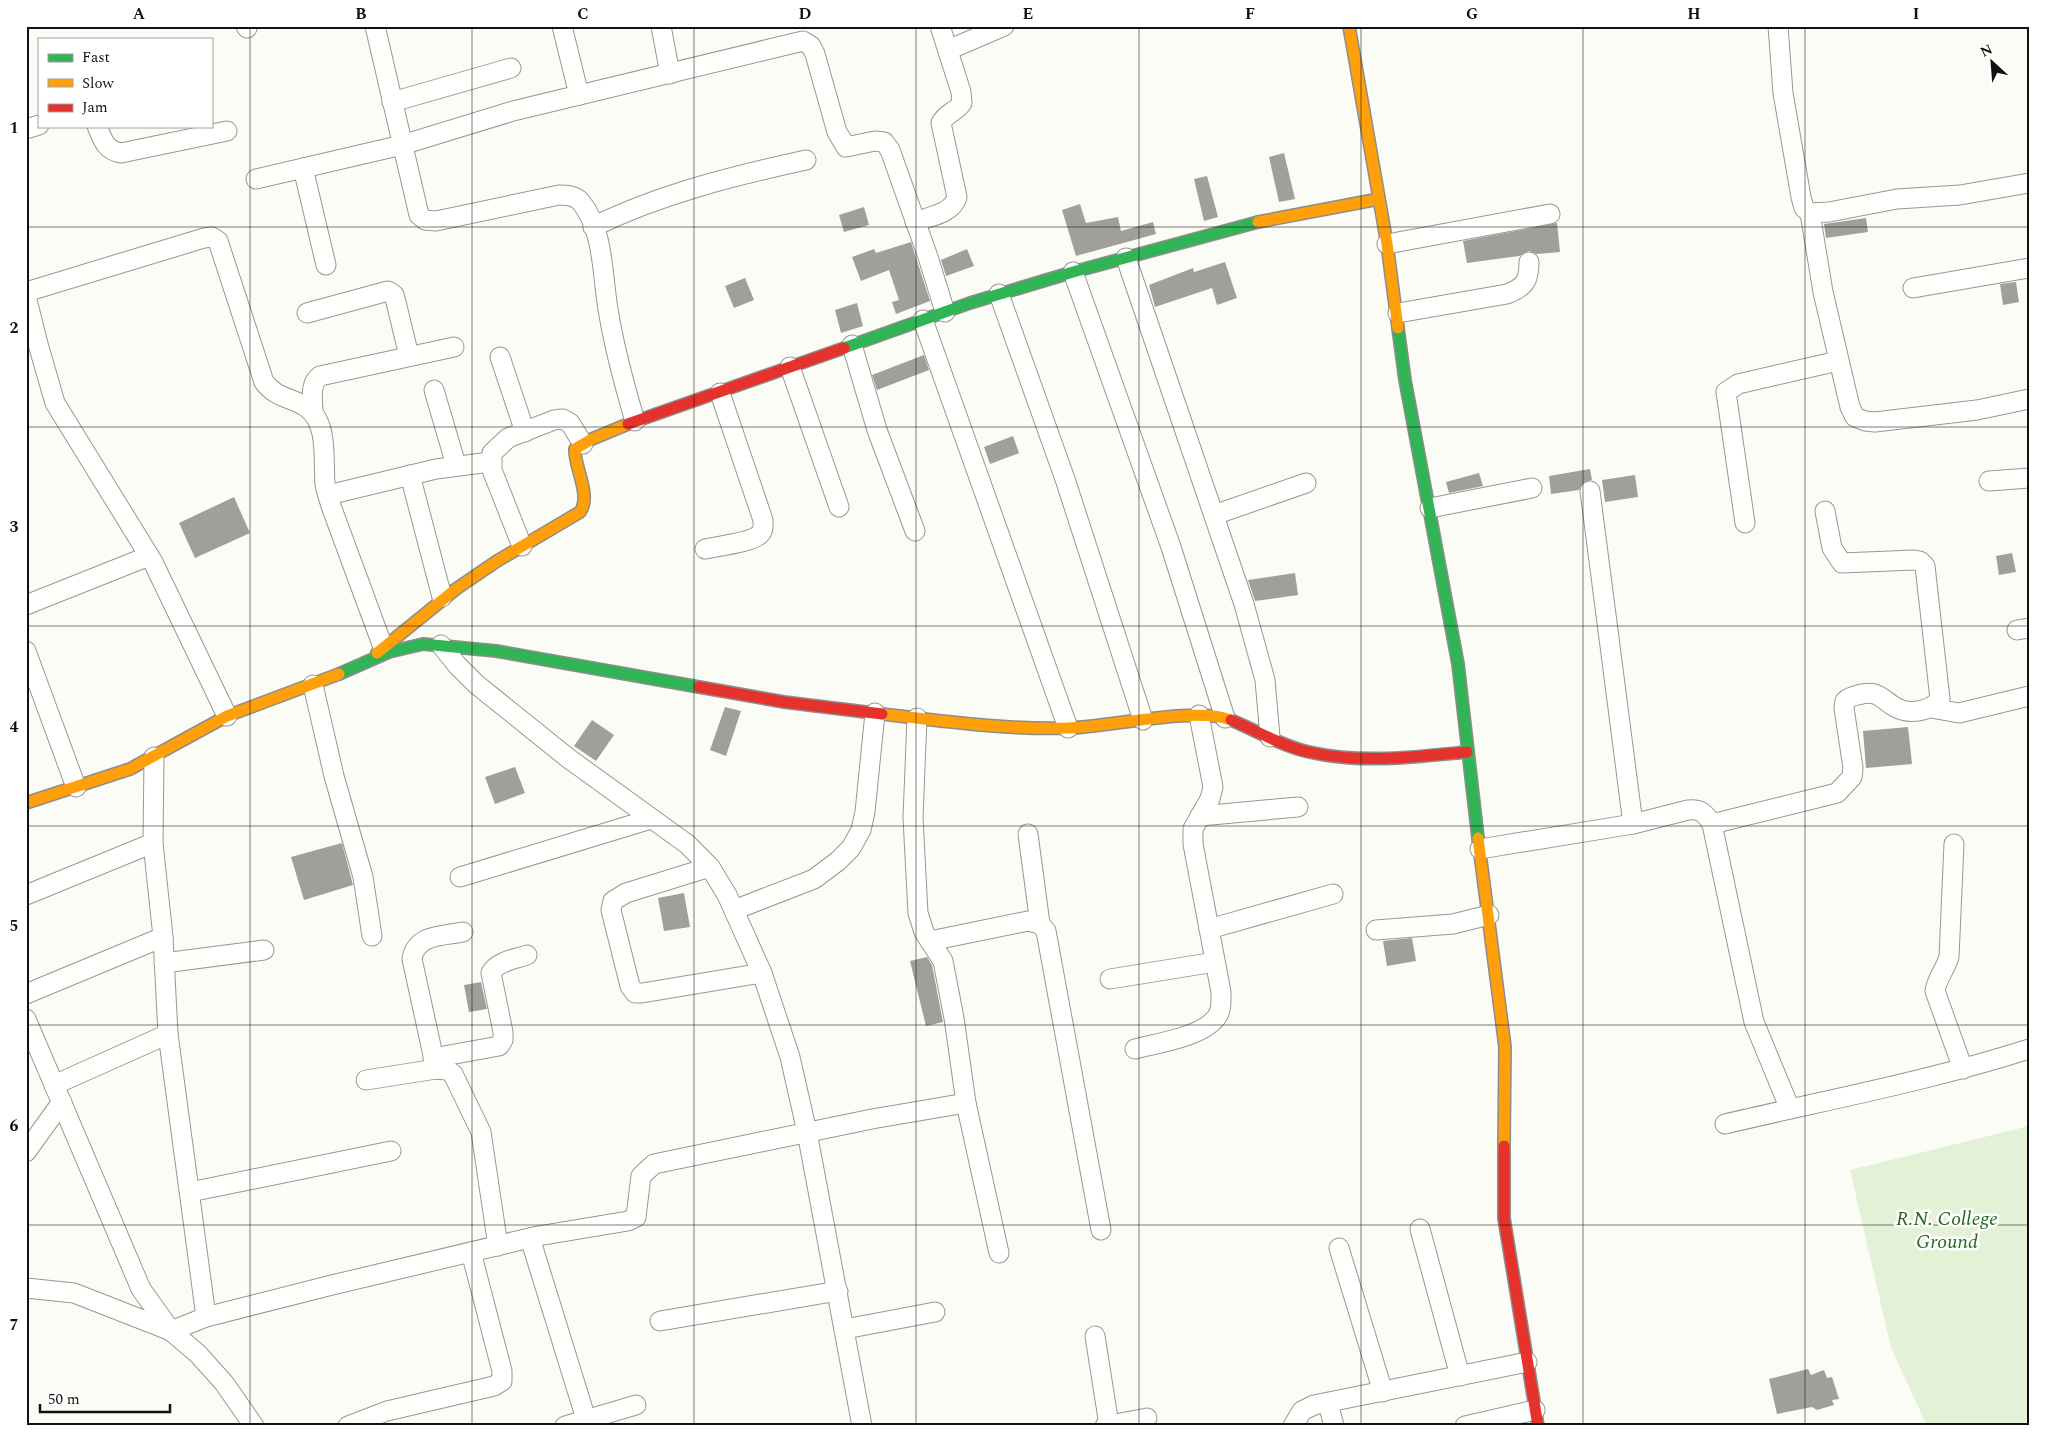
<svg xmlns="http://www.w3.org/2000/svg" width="2055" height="1452" viewBox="0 0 2055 1452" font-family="Spectral,serif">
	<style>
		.green { fill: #e3f2d7 }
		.building { fill: #a09f9c }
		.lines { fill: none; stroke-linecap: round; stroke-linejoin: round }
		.street-casing { stroke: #979795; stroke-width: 21 }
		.fast-casing { stroke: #8d8d8b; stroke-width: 14 }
		.slow-casing { stroke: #8d8d8b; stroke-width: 14 }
		.jam-casing { stroke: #8d8d8b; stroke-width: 14 }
		.street { stroke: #fffffe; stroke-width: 19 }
		.fast { stroke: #30b455; stroke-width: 11 }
		.slow { stroke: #ff9f0a; stroke-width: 11 }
		.jam { stroke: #e5322d; stroke-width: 11 }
		.grid { fill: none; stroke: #111; stroke-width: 1; stroke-opacity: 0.55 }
		.labels { text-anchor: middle; stroke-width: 5; stroke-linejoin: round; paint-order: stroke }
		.park-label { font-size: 20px; font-style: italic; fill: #256920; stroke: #fff }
		.neatline { fill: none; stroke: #111; stroke-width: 2 }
		.grid-label { font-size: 16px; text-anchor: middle; font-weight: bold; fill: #111 }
	</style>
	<rect width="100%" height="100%" fill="#fcfcf7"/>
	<path class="green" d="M 2029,1126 L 2029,1426 L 1927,1426 L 1891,1348 L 1850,1170 Z"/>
	<g class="building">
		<path d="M 1284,153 L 1295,199 L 1279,202 L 1269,157 Z"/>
		<path d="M 1207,176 L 1218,217 L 1204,221 L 1194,179 Z"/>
		<path d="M 1080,204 L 1086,223 L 1118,217 L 1121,231 L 1153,222 L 1156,234 L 1076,256 L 1062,210 Z"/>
		<path d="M 864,207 L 869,225 L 844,232 L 839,215 Z"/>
		<path d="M 1866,218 L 1868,232 L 1826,238 L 1824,224 Z"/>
		<path d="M 1557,223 L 1560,252 L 1537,254 L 1529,251 L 1519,256 L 1467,263 L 1463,241 Z"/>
		<path d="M 911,242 L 930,301 L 896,314 L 892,302 L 899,300 L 889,270 L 861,281 L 852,257 L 874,249 L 876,253 Z"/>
		<path d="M 967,249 L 974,266 L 946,276 L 941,260 Z"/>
		<path d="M 1225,262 L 1237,298 L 1217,305 L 1212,288 L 1155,307 L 1149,285 L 1193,268 L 1194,272 Z"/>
		<path d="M 745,278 L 754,300 L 734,308 L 725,286 Z"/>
		<path d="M 2016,282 L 2019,302 L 2003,305 L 2000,284 Z"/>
		<path d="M 857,303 L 863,326 L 841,333 L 835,310 Z"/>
		<path d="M 924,355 L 929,370 L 877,390 L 872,375 Z"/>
		<path d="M 1013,436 L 1019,453 L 990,464 L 984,447 Z"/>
		<path d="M 1590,469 L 1592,480 L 1584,482 L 1579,490 L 1551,494 L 1549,476 Z"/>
		<path d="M 1479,473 L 1483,486 L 1449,493 L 1446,482 Z"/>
		<path d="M 1635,475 L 1638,497 L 1605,502 L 1602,480 Z"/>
		<path d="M 234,497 L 250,533 L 195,558 L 179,523 Z"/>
		<path d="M 2012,553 L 2016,572 L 1999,575 L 1996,556 Z"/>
		<path d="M 1295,573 L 1298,595 L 1255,601 L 1248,580 Z"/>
		<path d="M 725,707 L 741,711 L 726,756 L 710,750 Z"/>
		<path d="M 592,720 L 614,735 L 596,761 L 574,746 Z"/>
		<path d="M 1908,727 L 1912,764 L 1866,768 L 1863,731 Z"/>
		<path d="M 515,767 L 525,793 L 495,804 L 485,777 Z"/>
		<path d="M 342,843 L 353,885 L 304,900 L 291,857 Z"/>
		<path d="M 684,893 L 690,927 L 664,931 L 658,898 Z"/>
		<path d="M 1412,938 L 1416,961 L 1387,966 L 1383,941 Z"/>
		<path d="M 927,957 L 932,965 L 943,1022 L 926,1026 L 910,961 Z"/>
		<path d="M 481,982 L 487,1009 L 469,1012 L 464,985 Z"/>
		<path d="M 1808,1369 L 1811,1375 L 1824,1370 L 1827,1378 L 1832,1377 L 1839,1399 L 1832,1400 L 1834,1405 L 1817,1410 L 1812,1407 L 1777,1414 L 1769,1379 Z"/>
	</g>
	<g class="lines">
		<defs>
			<g id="street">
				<path d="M 246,26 L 247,28"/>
				<path d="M 375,26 L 419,215 L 425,220 L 436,221 L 559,195 C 566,195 574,195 580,201 C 604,229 602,274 608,309 C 614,347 624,384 635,421"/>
				<path d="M 562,26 L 579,95"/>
				<path d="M 661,26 L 670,74"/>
				<path d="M 1778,26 L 1783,93 L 1801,197 L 1804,208 L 1810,213 L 1829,212 L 1897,199 L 1960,195 L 2029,183"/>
				<path d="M 948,50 L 1004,26"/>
				<path d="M 392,102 L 511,68"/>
				<path d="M 97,126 C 103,140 105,150 121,153 L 227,131"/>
				<path d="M 26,129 L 39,125"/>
				<path d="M 303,168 L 326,265"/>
				<path d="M 256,179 L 402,145 L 513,111 L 803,41 L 811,46 L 815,54 L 837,132 L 846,147 L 875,141 L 884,142 L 890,150 L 928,257 L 945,312"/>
				<path d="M 1810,213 L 1823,292 L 1850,407 L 1855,417 L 1865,421 L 1875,422 L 1977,410 L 2029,399"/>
				<path d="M 915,222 C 930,216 952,214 957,197 L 941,123 C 946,113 956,112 962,103 L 961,92 L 940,26"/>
				<path d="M 593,227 C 660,194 733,176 806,160"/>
				<path d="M 1387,244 L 1550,214"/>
				<path d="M 1126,258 L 1244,604 L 1265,680 L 1270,737"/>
				<path d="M 1073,272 L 1171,547 L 1225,718"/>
				<path d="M 1913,288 L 2029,268"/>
				<path d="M 26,292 L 204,238 L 212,237 L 218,241 L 264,382 C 277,399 291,397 306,407 C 329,422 323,461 325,484 C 326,491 329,499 331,506 L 383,647"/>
				<path d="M 999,294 L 1065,479 L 1143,720"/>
				<path d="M 26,296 L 38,344 L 55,403 L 153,562 L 227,716"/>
				<path d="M 307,313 L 388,291 L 394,295 L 396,302 L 409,356"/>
				<path d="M 1398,313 L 1507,294 C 1525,287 1529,281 1529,262"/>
				<path d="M 923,320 L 1068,728"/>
				<path d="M 852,345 L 877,430 L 915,531"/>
				<path d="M 500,357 L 525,432"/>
				<path d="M 790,367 L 839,507"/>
				<path d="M 434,390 L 456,465"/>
				<path d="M 313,413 C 313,400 309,384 320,376 L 454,347"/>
				<path d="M 410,475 L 442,597"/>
				<path d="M 1989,481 L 2029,478"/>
				<path d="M 1590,491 L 1633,824"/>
				<path d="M 328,495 L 436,469 L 490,462"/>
				<path d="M 1430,508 L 1532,488"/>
				<path d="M 1214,515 L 1306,483"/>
				<path d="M 1745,523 L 1726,392 L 1738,384 L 1838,361"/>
				<path d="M 522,546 L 492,470 L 492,453 L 508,438 L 554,420 L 563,419 L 570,423 L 583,444"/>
				<path d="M 705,549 C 718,546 749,543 759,535 C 764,531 763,526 763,520 L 720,393"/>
				<path d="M 26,605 L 149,556"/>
				<path d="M 2017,630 L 2029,628"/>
				<path d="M 441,645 L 457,665 L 476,684 L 568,758 L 687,844 L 710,867 L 727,895 L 762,973 L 790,1057 L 807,1132 L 862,1426"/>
				<path d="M 26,651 L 76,787"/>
				<path d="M 313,685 L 334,776 L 363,877 L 372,936"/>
				<path d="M 1931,708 L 1959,713 L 2029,696"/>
				<path d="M 917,718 L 913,818 L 918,913 L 924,932 L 943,961 L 954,1018 L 966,1103 L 999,1253"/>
				<path d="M 154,757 L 153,843 L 163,937 L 168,1034 L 206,1317"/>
				<path d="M 1200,816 L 1298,807"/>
				<path d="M 1712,824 L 1837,793 L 1852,777 L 1853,768 L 1844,708 L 1845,701 C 1849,697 1853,696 1858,695 C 1880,689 1881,700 1897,708 C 1910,715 1931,711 1940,699 L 1925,566 L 1920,561 L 1914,560 L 1842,563 L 1832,548 L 1825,511"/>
				<path d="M 1028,834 L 1040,924"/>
				<path d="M 1954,844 L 1949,957 C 1945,970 1937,978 1935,991 L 1963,1069"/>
				<path d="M 1480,849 L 1633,824 L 1688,810 C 1701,809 1705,813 1712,824 L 1754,1022 L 1790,1109"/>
				<path d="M 710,867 L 626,893 L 613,901 L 611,910 L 630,986 L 635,993 L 642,993 L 762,973"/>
				<path d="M 460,877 L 651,819"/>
				<path d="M 26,895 L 153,843"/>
				<path d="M 734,910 L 814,879 L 838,861 L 851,848 L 861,830 L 865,812 L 875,713"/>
				<path d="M 1209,929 L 1333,894"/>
				<path d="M 1376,930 L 1453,924 L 1489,915"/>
				<path d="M 930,941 L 1028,921 L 1040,924 L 1046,931 L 1101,1230"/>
				<path d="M 164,963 L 264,950"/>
				<path d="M 1110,979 L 1215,962"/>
				<path d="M 26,994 L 163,937"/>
				<path d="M 26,1019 L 141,1289 L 171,1331 L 198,1354 L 224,1383 L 254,1426"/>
				<path d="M 1135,1049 C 1158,1043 1201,1037 1216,1018 C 1222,1011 1221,1001 1221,992 L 1193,844 L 1193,829 L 1210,799 L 1213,787 L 1199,715"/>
				<path d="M 433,1058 L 499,1046 L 503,1040 L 503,1032 L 491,973 C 497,961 516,959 527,955"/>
				<path d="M 436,1069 L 412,959 C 416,934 443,936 463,932"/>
				<path d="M 366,1080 L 436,1069 L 447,1070 L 453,1074 L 481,1132 L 498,1246"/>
				<path d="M 54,1085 L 168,1034"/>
				<path d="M 1725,1124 C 1826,1100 1929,1081 2029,1049"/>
				<path d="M 26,1152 L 62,1102"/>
				<path d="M 190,1192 L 391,1151"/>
				<path d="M 1420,1229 L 1460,1376"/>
				<path d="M 530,1238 L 586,1419"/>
				<path d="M 1339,1248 L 1383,1392"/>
				<path d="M 26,1288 L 74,1293 L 171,1331 L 206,1317 L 332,1285 L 538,1236 L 628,1221 L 636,1217 L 641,1176 L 654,1164 L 872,1119 L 966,1103"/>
				<path d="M 660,1321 L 838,1291"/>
				<path d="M 845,1329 L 935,1312"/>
				<path d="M 1095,1336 L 1109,1425"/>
				<path d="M 1328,1403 L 1334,1426"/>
				<path d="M 348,1426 L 387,1411 L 494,1386 L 502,1381 L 502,1371 L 471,1252"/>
				<path d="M 565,1426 L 636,1405"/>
				<path d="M 1105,1426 L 1147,1418"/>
				<path d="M 1293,1426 L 1302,1411 L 1314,1405 L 1527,1362"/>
				<path d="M 1465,1426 L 1535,1410"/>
			</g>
			<g id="fast">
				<path d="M 1398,328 L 1405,380 L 1458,664 L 1478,838"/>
				<path d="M 844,348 L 970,303 L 1073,272 L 1258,222"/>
				<path d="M 339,674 L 389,652 L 423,644 L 496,651 L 699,687"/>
			</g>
			<g id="slow">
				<path d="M 1349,26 L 1387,244 L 1398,328"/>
				<path d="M 1258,222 L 1379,199"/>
				<path d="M 377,653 L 456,589 L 497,561 L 580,512 C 592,495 574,468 575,449 L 592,439 L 628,424"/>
				<path d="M 882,714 C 943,721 1006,730 1068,728 C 1109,727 1196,706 1231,720"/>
				<path d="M 26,803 L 130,769 L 227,716 L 339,674"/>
				<path d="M 1478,838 L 1505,1047 L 1504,1146"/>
			</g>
			<g id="jam">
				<path d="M 628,424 L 844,348"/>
				<path d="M 699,687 L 784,702 L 882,714"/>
				<path d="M 1231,720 C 1255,730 1284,747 1309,752 C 1361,764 1415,757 1467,752"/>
				<path d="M 1504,1146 L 1504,1218 L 1538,1426"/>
			</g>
		</defs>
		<use href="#street" class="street-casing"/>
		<use href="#fast" class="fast-casing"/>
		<use href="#slow" class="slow-casing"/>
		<use href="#jam" class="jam-casing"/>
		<use href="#street" class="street"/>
		<use href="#fast" class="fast"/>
		<use href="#slow" class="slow"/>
		<use href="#jam" class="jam"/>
	</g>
	<path class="grid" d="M 250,26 L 250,1426M 472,26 L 472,1426M 694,26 L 694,1426M 916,26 L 916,1426M 1139,26 L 1139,1426M 1361,26 L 1361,1426M 1583,26 L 1583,1426M 1805,26 L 1805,1426M 26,227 L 2029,227M 26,427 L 2029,427M 26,626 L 2029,626M 26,826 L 2029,826M 26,1025 L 2029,1025M 26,1225 L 2029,1225"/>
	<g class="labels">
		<g class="park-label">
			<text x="1947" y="1225">R.N. College<tspan x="1947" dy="23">Ground</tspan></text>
		</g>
	</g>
	<rect width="2055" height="1452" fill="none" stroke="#ffffff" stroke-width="55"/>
	<rect x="38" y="38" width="175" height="90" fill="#ffffff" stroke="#a0a0a0"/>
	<rect x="48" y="54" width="25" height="8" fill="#30b455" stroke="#a0a0a0"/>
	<text x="82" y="62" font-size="15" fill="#111111">Fast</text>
	<rect x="48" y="79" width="25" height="8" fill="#ff9f0a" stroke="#a0a0a0"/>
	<text x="82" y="88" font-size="15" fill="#111111">Slow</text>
	<rect x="48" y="104" width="25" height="8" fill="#e5322d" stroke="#a0a0a0"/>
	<text x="82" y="112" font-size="15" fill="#111111">Jam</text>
	<g transform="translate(1992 62) rotate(334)" stroke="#ffffff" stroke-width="4" paint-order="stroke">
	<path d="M0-4L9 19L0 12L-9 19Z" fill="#111111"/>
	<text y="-8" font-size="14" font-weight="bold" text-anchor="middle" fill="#111111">N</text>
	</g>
	<path d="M40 1404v8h130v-8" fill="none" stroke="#111111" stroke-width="2.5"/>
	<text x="48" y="1404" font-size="15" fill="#111111" stroke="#ffffff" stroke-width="4" paint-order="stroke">50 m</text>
	<rect x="28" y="28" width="2000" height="1396" class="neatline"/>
	<g class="grid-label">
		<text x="139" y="19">A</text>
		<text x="361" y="19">B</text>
		<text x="583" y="19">C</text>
		<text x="805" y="19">D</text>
		<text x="1028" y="19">E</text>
		<text x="1250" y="19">F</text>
		<text x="1472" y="19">G</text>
		<text x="1694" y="19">H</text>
		<text x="1916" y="19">I</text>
		<text x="14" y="133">1</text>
		<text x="14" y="333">2</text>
		<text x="14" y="532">3</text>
		<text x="14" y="732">4</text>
		<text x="14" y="931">5</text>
		<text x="14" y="1131">6</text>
		<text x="14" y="1330">7</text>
	</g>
</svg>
